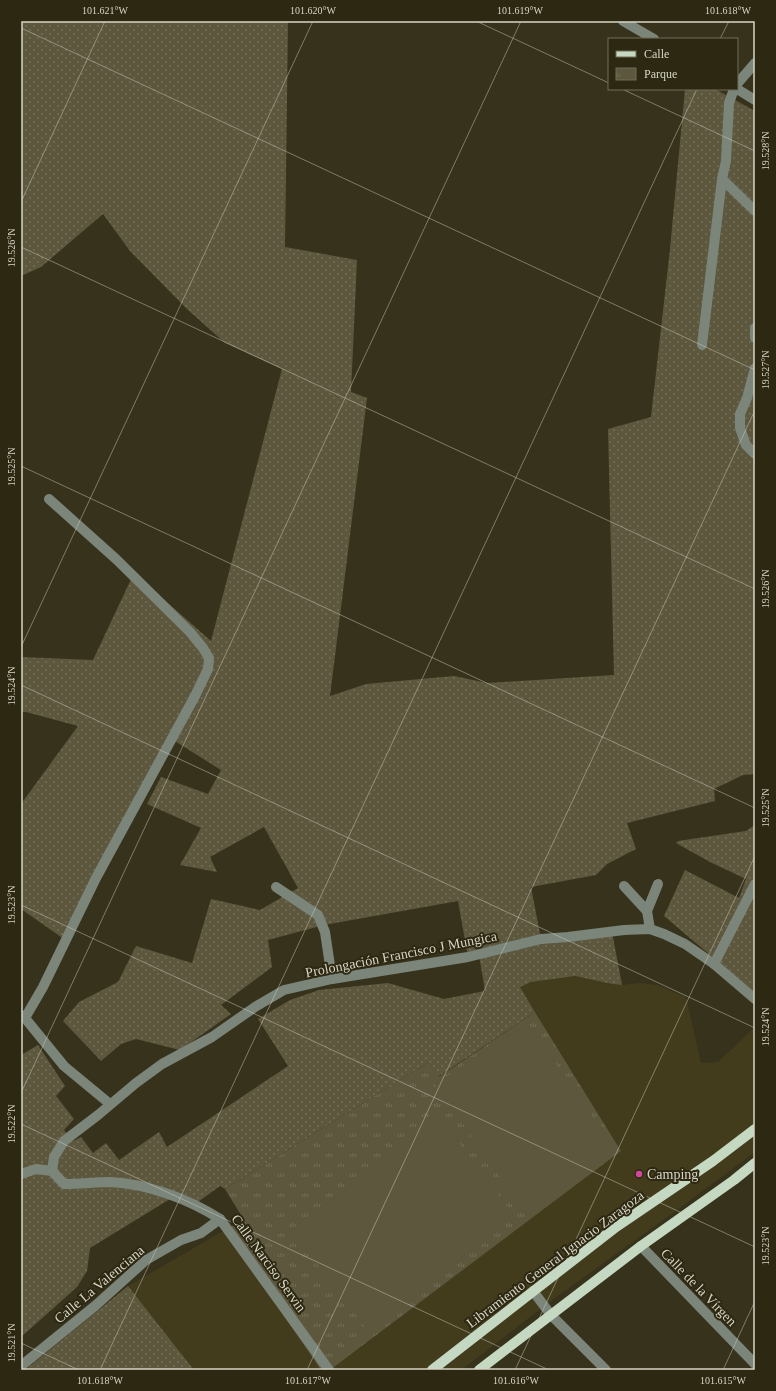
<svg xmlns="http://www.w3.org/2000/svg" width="776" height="1391" viewBox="0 0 776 1391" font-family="'Times New Roman',serif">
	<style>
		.built { fill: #423c1d }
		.grass { fill: url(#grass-dots) }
		.park { fill: url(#park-tufts) }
		.pitch { fill: #5c573d }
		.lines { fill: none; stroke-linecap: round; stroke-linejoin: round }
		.minor { stroke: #7b857a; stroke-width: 10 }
		.major { stroke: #c4d8c2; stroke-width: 10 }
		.ticks { fill: none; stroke: #d7d5c7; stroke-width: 1; stroke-opacity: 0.45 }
		.hotel-dot { fill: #d1479c; stroke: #2d2811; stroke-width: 1.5 }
		.labels { text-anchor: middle; stroke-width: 4; stroke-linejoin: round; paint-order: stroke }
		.street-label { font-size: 14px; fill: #d7d5c7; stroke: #2d2811 }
		.poi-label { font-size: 14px; fill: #d7d5c7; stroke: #2d2811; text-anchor: start }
		.neatline { fill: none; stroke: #d7d5c7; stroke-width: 1.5 }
		.ticks-label { font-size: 10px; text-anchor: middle; fill: #d7d5c7 }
	</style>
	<defs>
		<pattern id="grass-dots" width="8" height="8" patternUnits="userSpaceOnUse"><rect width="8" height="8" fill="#5c573d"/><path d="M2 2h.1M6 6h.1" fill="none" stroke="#736e58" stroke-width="1.8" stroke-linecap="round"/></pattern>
		<pattern id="park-tufts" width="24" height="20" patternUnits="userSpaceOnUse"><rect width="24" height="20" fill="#5c573d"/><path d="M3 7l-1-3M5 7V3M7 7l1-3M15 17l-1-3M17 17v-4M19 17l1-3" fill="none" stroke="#736e58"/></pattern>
	</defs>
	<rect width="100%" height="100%" fill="#37321b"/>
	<g class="built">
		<path d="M 575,976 L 612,984 L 622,985 L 640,983 L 657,985 L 686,997 L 701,1063 L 718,1062 L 755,1027 L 755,1152 L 677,1210 L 551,1301 L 461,1370 L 330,1370 L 621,1151 L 520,987 L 531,982 Z"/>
		<path d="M 225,1230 L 321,1370 L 194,1370 L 128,1286 Z"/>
	</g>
	<g class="grass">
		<path d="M 21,21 L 288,21 L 285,247 L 357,260 L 351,392 L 367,398 L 330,696 L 366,684 L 454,676 L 487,683 L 614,675 L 608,429 L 651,417 L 670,249 L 685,89 L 715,89 L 755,111 L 755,774 L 743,775 L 714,789 L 715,801 L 627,823 L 636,849 L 607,864 L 596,875 L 531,887 L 541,939 L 612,932 L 622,985 L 612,984 L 575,976 L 531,982 L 520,987 L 535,1012 L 438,1077 L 429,1062 L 225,1189 L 220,1186 L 191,1207 L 170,1199 L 90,1248 L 87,1271 L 77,1287 L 21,1337 L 21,1055 L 38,1045 L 65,1086 L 56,1096 L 74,1119 L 64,1130 L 73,1141 L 81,1137 L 93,1153 L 106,1143 L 119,1160 L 159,1132 L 167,1147 L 288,1066 L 258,1019 L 290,1000 L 319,990 L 388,983 L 444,999 L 485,991 L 479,955 L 468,957 L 458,901 L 324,925 L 268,940 L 272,967 L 221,1005 L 231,1014 L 180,1050 L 136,1039 L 121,1044 L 101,1061 L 63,1021 L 79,1002 L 118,982 L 136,946 L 192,963 L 211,899 L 260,910 L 298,888 L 264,827 L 210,857 L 217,872 L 180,865 L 201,828 L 147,804 L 161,777 L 208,794 L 221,770 L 170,738 L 64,939 L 21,909 L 21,804 L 78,726 L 26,712 L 21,712 L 21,657 L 93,660 L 134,573 L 211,641 L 282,369 L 225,343 L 187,309 L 130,251 L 103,214 L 41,267 L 21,276 Z"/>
		<path d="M 755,825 L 755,993 L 664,916 L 685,870 L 739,898 L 746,879 L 710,862 L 676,843 L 678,841 L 746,831 Z"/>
		<path d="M 128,1286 L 194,1370 L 25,1370 Z"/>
	</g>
	<path class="park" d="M 535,1012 L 621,1151 L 330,1370 L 321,1370 L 225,1230 L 244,1220 L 225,1189 L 429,1062 L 439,1077 Z"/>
	<g class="pitch">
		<path d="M 528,1023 L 615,1151 L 526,1214 L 435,1084 Z"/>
		<path d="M 440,1118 L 515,1217 L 367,1329 L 291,1230 Z"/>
	</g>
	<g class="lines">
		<g class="minor">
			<path d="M 623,21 L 654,39"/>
			<path d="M 737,84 L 755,63"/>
			<path d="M 734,89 L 729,103 L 726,161 L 722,179 L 755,211"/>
			<path d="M 737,89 L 755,100"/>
			<path d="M 755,328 L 755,338"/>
			<path d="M 702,345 L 722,179"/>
			<path d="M 755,368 L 747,398 L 740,414 L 740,428 L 746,445 L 755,454"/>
			<path d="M 624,886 L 647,911"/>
			<path d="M 276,887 L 318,915 L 325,932 L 332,979"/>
			<path d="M 650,929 L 647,911 L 658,884"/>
			<path d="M 714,964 L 755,884"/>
			<path d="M 21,1015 L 25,1018 L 64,1066 L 110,1104"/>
			<path d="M 25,1018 L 43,987 L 96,878 L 195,696 L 208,669 L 209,658 L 203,648 L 190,632 L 116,559 L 49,499"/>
			<path d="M 21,1174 L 36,1169 L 52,1171"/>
			<path d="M 641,1246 L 755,1364"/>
			<path d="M 533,1291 L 551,1315 L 606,1370"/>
			<path d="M 21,1366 L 95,1306 L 146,1260 L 181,1240 L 201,1233 L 220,1219"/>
			<path d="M 329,1370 L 220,1219 C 189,1199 148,1184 110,1182 C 96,1182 80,1184 64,1184 L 52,1171 L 54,1157 L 64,1141 L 98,1115 L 136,1083 L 162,1064 L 212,1037 L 255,1007 L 284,990 L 332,979 L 468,957 L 541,939 L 568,937 L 624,930 L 650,929 L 664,934 L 685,944 L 714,964 L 755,999"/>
		</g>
		<g class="major">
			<path d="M 432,1370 L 616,1227 L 713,1161 L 755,1129"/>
			<path d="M 479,1370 L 641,1246 L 734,1180 L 755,1163"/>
		</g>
	</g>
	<path class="ticks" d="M 476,21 L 609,83M 21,28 L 755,370M 720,39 L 729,21M 622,89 L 755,151M 21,202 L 105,21M 21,247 L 755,589M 21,466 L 755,808M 21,647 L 313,21M 21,685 L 755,1028M 21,905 L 755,1247M 21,1093 L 521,21M 21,1124 L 549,1370M 21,1343 L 79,1370M 100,1370 L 697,89M 307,1370 L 755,410M 515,1370 L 755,856M 723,1370 L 755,1301"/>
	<circle class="hotel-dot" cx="639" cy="1174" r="4"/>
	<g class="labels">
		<g class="street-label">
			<text transform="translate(401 954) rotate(-11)" y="5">Prolongación Francisco J Mungica</text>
			<text transform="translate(555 1259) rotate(-37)" y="5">Libramiento General Ignacio Zaragoza</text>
			<text transform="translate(269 1263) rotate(54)" y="5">Calle Narciso Servin</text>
			<text transform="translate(99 1284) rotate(-40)" y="5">Calle La Valenciana</text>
			<text transform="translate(699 1287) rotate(46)" y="5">Calle de la Vírgen</text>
		</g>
		<g class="poi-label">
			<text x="647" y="1179">Camping</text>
		</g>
	</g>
	<rect width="776" height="1391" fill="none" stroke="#2d2811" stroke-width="44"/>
	<rect x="608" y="38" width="130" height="52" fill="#2d2811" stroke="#716d5a"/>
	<rect x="616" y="51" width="20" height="6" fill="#c4d8c2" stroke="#716d5a"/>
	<text x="644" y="58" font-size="12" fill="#d7d5c7">Calle</text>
	<rect x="616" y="68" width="20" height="12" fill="url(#park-tufts)" stroke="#716d5a"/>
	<text x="644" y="78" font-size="12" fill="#d7d5c7">Parque</text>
	<rect x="22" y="22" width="732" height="1347" class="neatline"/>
	<g class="ticks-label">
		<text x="105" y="14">101.621°W</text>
		<text x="313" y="14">101.620°W</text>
		<text x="520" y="14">101.619°W</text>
		<text x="728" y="14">101.618°W</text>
		<text transform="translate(765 151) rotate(-90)" y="4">19.528°N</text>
		<text transform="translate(11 248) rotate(-90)" y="4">19.526°N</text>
		<text transform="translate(765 370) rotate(-90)" y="4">19.527°N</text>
		<text transform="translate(11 467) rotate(-90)" y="4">19.525°N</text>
		<text transform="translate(765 589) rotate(-90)" y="4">19.526°N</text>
		<text transform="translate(11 686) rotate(-90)" y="4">19.524°N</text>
		<text transform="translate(765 808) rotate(-90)" y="4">19.525°N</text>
		<text transform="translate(11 905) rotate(-90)" y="4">19.523°N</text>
		<text transform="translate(765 1027) rotate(-90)" y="4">19.524°N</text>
		<text transform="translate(11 1124) rotate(-90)" y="4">19.522°N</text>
		<text transform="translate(765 1246) rotate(-90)" y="4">19.523°N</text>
		<text transform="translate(11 1343) rotate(-90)" y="4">19.521°N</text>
		<text x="100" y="1384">101.618°W</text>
		<text x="308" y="1384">101.617°W</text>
		<text x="516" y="1384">101.616°W</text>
		<text x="723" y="1384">101.615°W</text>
	</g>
</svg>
